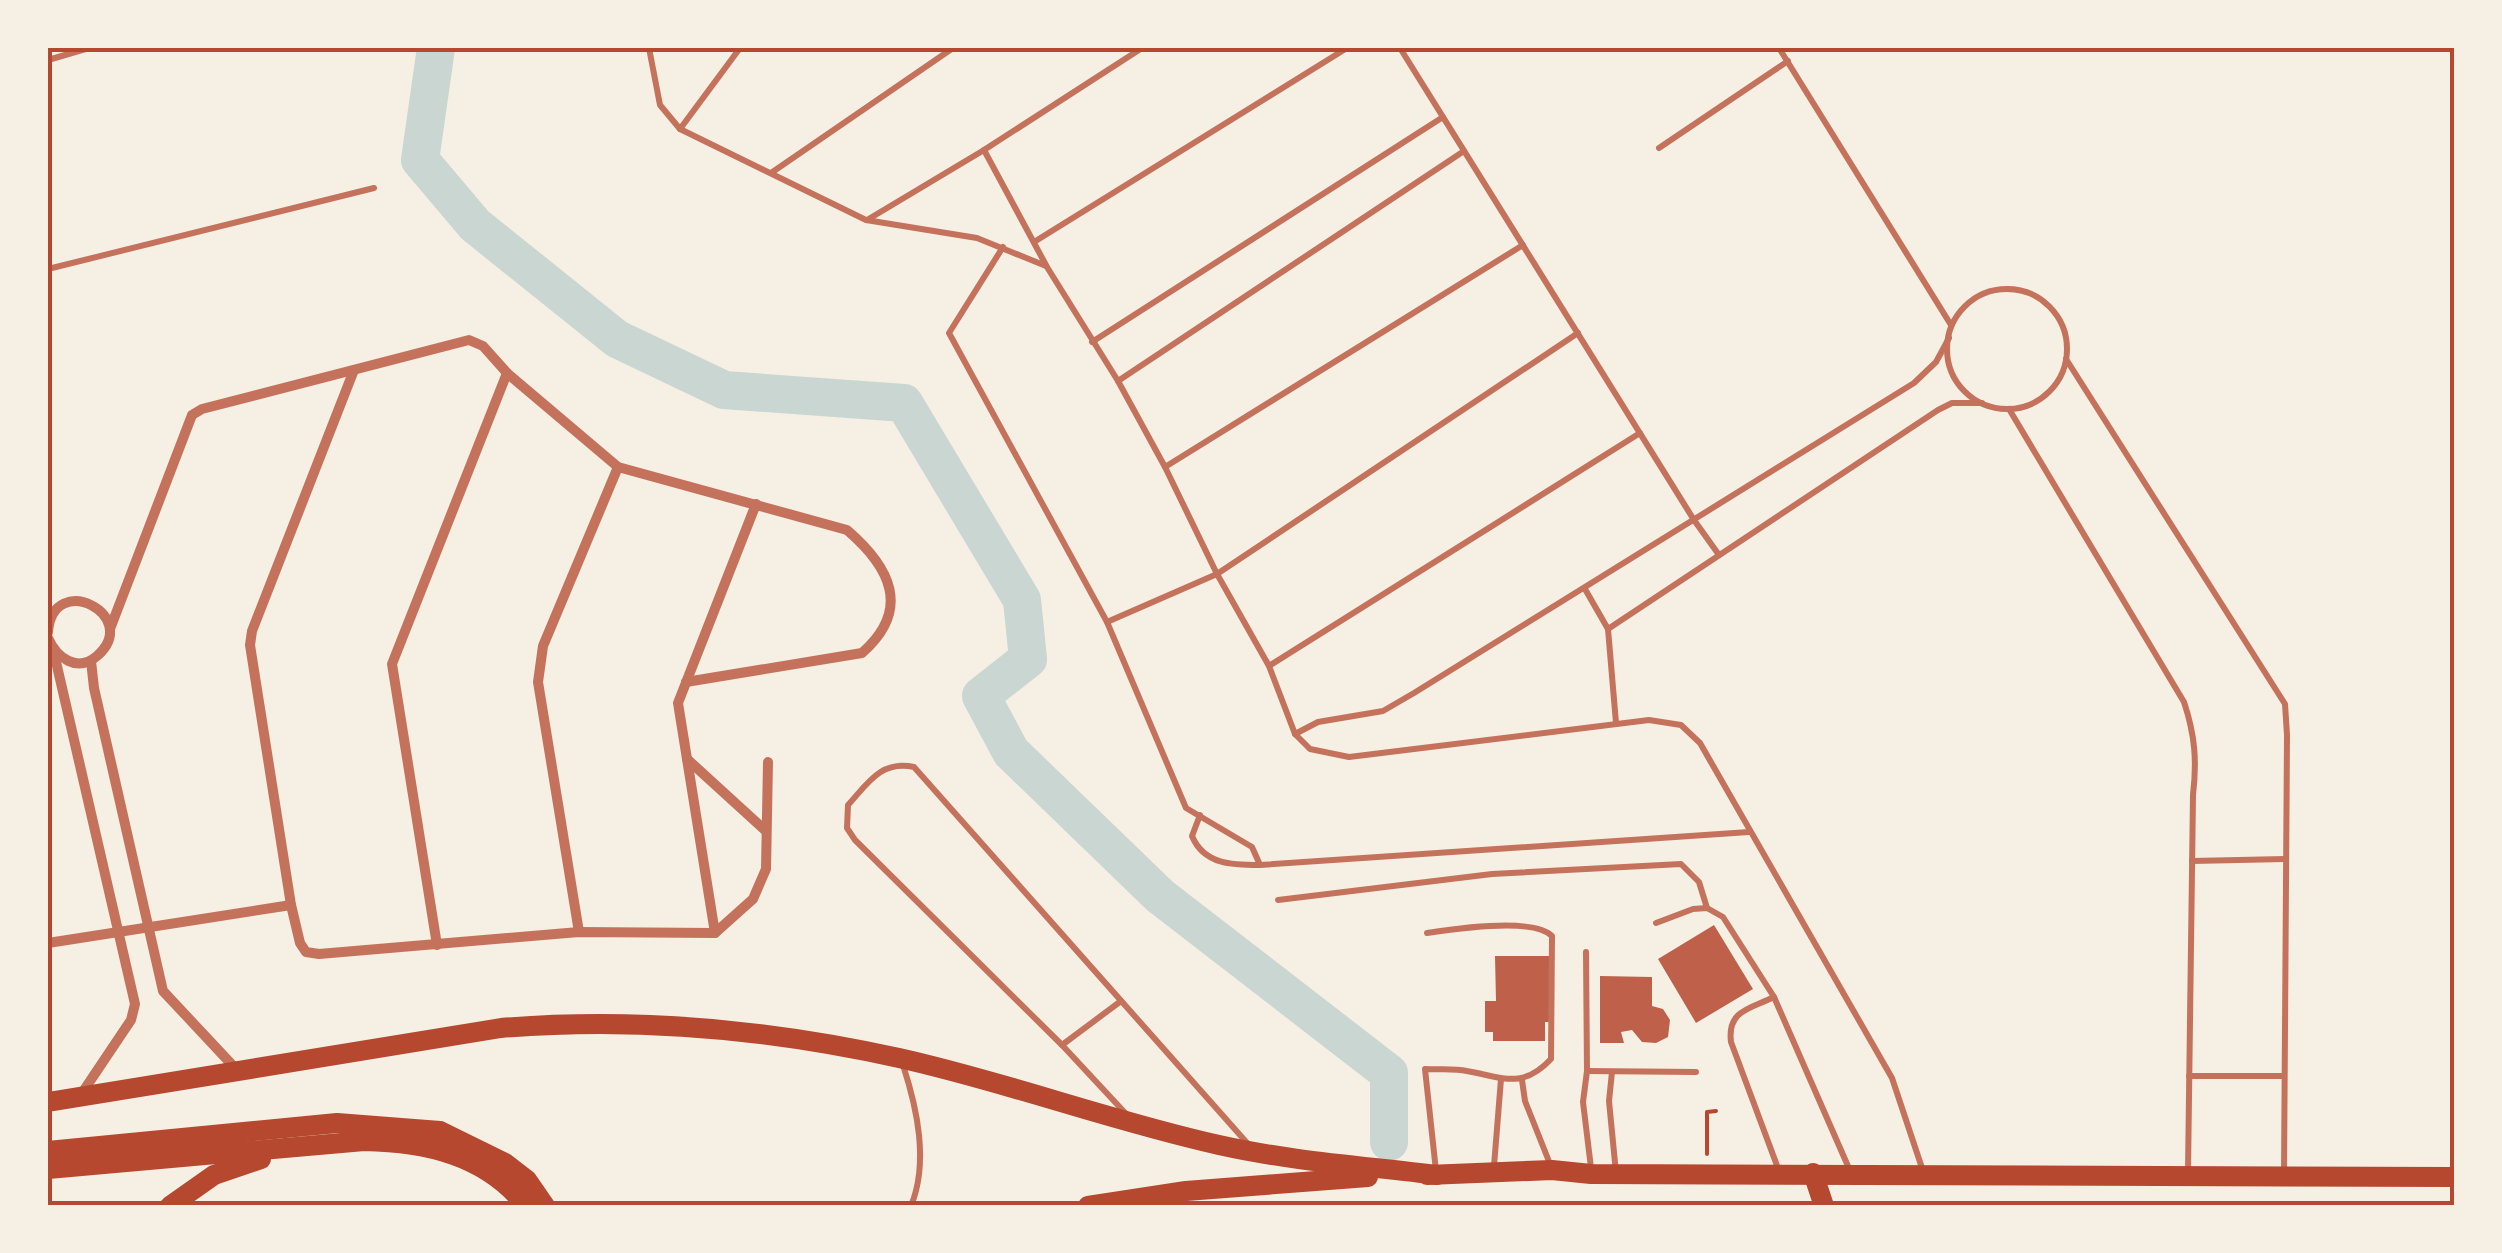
<svg xmlns="http://www.w3.org/2000/svg" width="2502" height="1253" viewBox="0 0 2502 1253" font-family="'DejaVu Sans',sans-serif">
	<style>
		.lines { fill: none; stroke-linecap: round; stroke-linejoin: round }
		.river { stroke: #c9d6d2; stroke-width: 38 }
		.building { fill: #bf614a }
		.path { stroke: #b5482f; stroke-width: 4 }
		.service { stroke: #c5725c; stroke-width: 6 }
		.minor { stroke: #c5725c; stroke-width: 10 }
		.trunk { stroke: #b5482f; stroke-width: 20 }
		.neatline { fill: none; stroke: #b5482f; stroke-width: 4 }
	</style>
	<rect width="100%" height="100%" fill="#f6efe4"/>
	<g class="lines">
		<path class="river" d="M 436,48 L 420,160 L 475,225 L 617,339 L 724,390 L 904,403 L 1022,600 L 1028,659 L 981,696 L 1011,752 L 1160,896 L 1389,1073 L 1389,1142"/>
	</g>
	<g class="building">
		<path d="M 1714,925 L 1753,989 L 1696,1023 L 1658,959 Z"/>
		<path d="M 1495,956 L 1550,956 L 1551,1022 L 1545,1022 L 1545,1041 L 1493,1041 L 1493,1032 L 1485,1032 L 1485,1001 L 1496,1001 Z"/>
		<path d="M 1600,976 L 1652,977 L 1652,1006 L 1663,1009 L 1670,1020 L 1668,1037 L 1656,1043 L 1642,1042 L 1632,1030 L 1621,1032 L 1624,1043 L 1600,1043 Z"/>
	</g>
	<g class="lines">
		<path class="path" d="M 1707,1154 L 1707,1112 L 1716,1111"/>
		<g class="service">
			<path d="M 649,48 L 660,105 L 680,129 L 866,220 L 977,238 L 1046,266"/>
			<path d="M 1400,48 L 1694,520 L 1719,555"/>
			<path d="M 1779,48 L 1951,325"/>
			<path d="M 48,60 L 89,48"/>
			<path d="M 680,129 L 740,48"/>
			<path d="M 1659,148 L 1788,61"/>
			<path d="M 984,150 L 1047,267 L 1118,381 L 1165,467 L 1217,574 L 1269,666 L 1295,734 L 1310,749 L 1349,757 L 1649,720 L 1681,725 L 1700,743 L 1892,1078 L 1923,1171"/>
			<path d="M 771,173 L 953,48"/>
			<path d="M 867,220 L 984,150 L 1142,48"/>
			<path d="M 1034,242 L 1347,48"/>
			<path d="M 1003,247 L 949,333 L 1107,622 L 1186,808 L 1252,847 L 1260,865 L 1749,832"/>
			<path d="M 48,269 L 374,188"/>
			<circle cx="2007" cy="349" r="60"/>
			<path d="M 1092,342 L 1443,117"/>
			<path d="M 2066,359 L 2285,704 L 2287,735 L 2284,1174"/>
			<path d="M 1118,381 L 1464,151"/>
			<path d="M 2009,409 L 2184,702 C 2195,735 2197,761 2193,795 L 2188,1172"/>
			<path d="M 1165,467 L 1523,245"/>
			<path d="M 1585,589 L 1608,629 L 1616,723"/>
			<path d="M 1107,622 L 1217,574 L 1578,333"/>
			<path d="M 1608,629 L 1938,410 L 1952,403 L 1982,403"/>
			<path d="M 1269,666 L 1640,433"/>
			<path d="M 1295,734 L 1318,722 L 1383,711 L 1414,693 L 1914,383 L 1936,362 L 1949,338"/>
			<path d="M 1200,815 L 1192,836 C 1204,865 1233,865 1260,865"/>
			<path d="M 2192,861 L 2285,859"/>
			<path d="M 1278,900 L 1492,874 L 1681,864 L 1699,882 L 1707,908"/>
			<path d="M 1656,923 L 1693,909 L 1707,908 L 1723,917 L 1774,997 L 1851,1173"/>
			<path d="M 1427,933 C 1453,929 1534,917 1552,936 L 1551,1059 C 1522,1090 1502,1077 1467,1071 C 1453,1068 1439,1070 1425,1069 L 1436,1171"/>
			<path d="M 1586,952 L 1587,1071 L 1583,1102 L 1591,1168"/>
			<path d="M 1774,997 C 1750,1009 1727,1010 1731,1042 L 1779,1171"/>
			<path d="M 1062,1045 L 1121,1001"/>
			<path d="M 903,1065 C 917,1108 929,1162 911,1206"/>
			<path d="M 1587,1071 L 1696,1072"/>
			<path d="M 1612,1072 L 1609,1101 L 1616,1173"/>
			<path d="M 2189,1076 L 2283,1076"/>
			<path d="M 1522,1080 L 1525,1101 L 1550,1164"/>
			<path d="M 1128,1116 L 1062,1045 L 855,840 L 847,828 L 848,805 C 868,783 881,760 914,767 L 1248,1144"/>
			<path d="M 1494,1166 L 1501,1079"/>
		</g>
		<g class="minor">
			<path d="M 354,370 L 252,631 L 250,645 L 291,905 L 300,943 L 306,952 L 319,954 L 579,932 L 715,933 L 753,899 L 766,869 L 768,762"/>
			<path d="M 110,629 L 192,415 L 202,409 L 469,340 L 483,346 L 507,373 L 618,467 L 847,530 C 890,567 912,609 862,653 L 686,682"/>
			<path d="M 48,632 C 53,569 143,616 97,656 C 77,673 57,658 48,638"/>
			<path d="M 54,653 L 135,1004 L 131,1020 L 80,1096"/>
			<path d="M 91,661 L 94,688 L 163,991 L 236,1069"/>
			<path d="M 687,759 L 766,831"/>
			<path d="M 579,932 L 538,682 L 543,646 L 618,467"/>
			<path d="M 715,933 L 678,703 L 756,504"/>
			<path d="M 48,943 L 291,905"/>
			<path d="M 437,945 L 392,664 L 507,373"/>
		</g>
		<g class="trunk">
			<path d="M 48,1102 L 501,1028 C 634,1017 768,1029 899,1058 C 1007,1082 1111,1121 1219,1145 C 1290,1161 1365,1166 1437,1175"/>
			<path d="M 48,1151 L 337,1123 L 440,1131 L 505,1163 L 527,1180 L 545,1206"/>
			<path d="M 48,1169 L 364,1141 C 425,1142 486,1155 526,1206"/>
			<path d="M 1813,1173 L 1824,1206"/>
			<path d="M 1427,1175 L 1552,1170 L 1591,1174 L 2454,1177"/>
			<path d="M 170,1206 L 214,1175 L 261,1159"/>
			<path d="M 1088,1206 L 1186,1191 L 1368,1177"/>
		</g>
	</g>
	<rect width="2502" height="1253" fill="none" stroke="#f6efe4" stroke-width="100"/>
	<rect x="50" y="50" width="2402" height="1153" class="neatline"/>
</svg>
